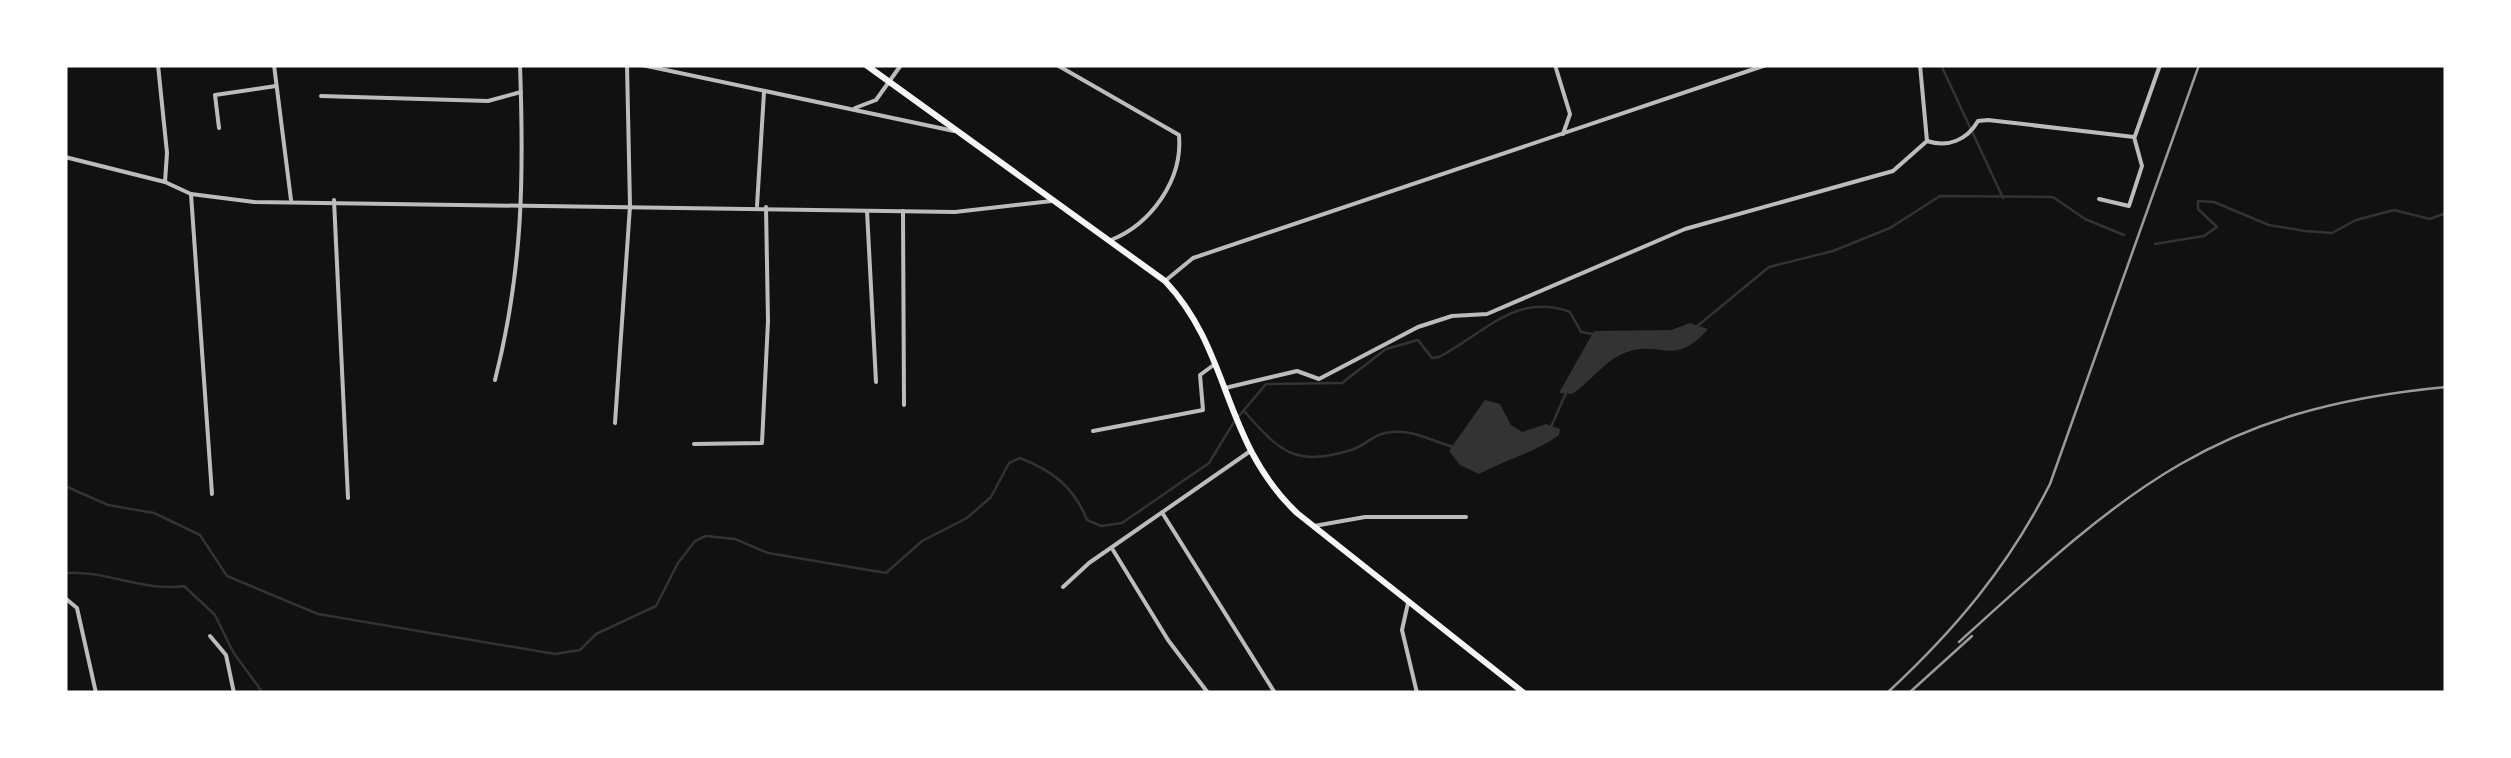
<svg xmlns="http://www.w3.org/2000/svg" width="2511" height="758" viewBox="0 0 2511 758" font-family="'Sofia Sans Condensed',sans-serif">
	<style>
		.water { fill: #333 }
		.lines { fill: none; stroke-linecap: round; stroke-linejoin: round }
		.stream { stroke: #333; stroke-width: 2.5 }
		.minor { stroke: #bcbcbc; stroke-width: 4 }
		.primary { stroke: #f5f5f5; stroke-width: 6 }
		.rail { stroke: #9a9a9a; stroke-width: 2.5 }
	</style>
	<rect width="100%" height="100%" fill="#111"/>
	<g class="water">
		<path d="M 1690,323 L 1708,329 C 1672,370 1661,337 1622,354 C 1603,363 1590,382 1572,394 L 1559,393 L 1594,331 L 1671,330 Z"/>
		<path d="M 1485,400 L 1500,404 L 1511,425 L 1522,432 L 1546,424 L 1560,429 L 1559,435 C 1535,453 1506,459 1479,474 L 1460,465 L 1449,451 Z"/>
	</g>
	<g class="lines">
		<g class="stream">
			<path d="M 1941,65 L 2003,198"/>
			<path d="M 2155,244 L 2204,236 L 2217,227 L 2198,209 L 2198,201 L 2214,202 L 2269,225 L 2305,231 L 2332,233 L 2356,220 L 2394,210 L 2430,219 L 2446,213"/>
			<path d="M 1695,328 L 1769,267 L 1833,251 L 1890,228 L 1940,196 L 2053,197 L 2085,219 L 2124,235"/>
			<path d="M 1244,411 C 1280,452 1295,467 1351,450 C 1363,447 1373,435 1385,433 C 1411,428 1429,440 1453,447"/>
			<path d="M 1551,427 L 1566,393"/>
			<path d="M 65,486 L 108,505 L 154,513 L 200,535 L 227,576 L 318,614 L 555,654 L 580,650 L 596,634 L 656,606 L 678,563 L 695,541 L 706,536 L 735,539 L 768,553 L 886,573 L 922,541 L 967,518 L 991,497 L 1009,463 L 1020,458 C 1053,471 1074,487 1087,520 L 1101,526 L 1122,523 L 1209,463 L 1234,422 L 1266,384 L 1342,383 L 1386,349 L 1418,340 L 1432,358 L 1439,357 C 1484,334 1515,292 1570,312 L 1581,332 L 1593,334"/>
			<path d="M 65,573 C 106,570 144,592 184,586 L 215,615 L 233,652 L 263,693"/>
		</g>
		<g class="minor">
			<path d="M 158,65 L 167,153 L 165,182"/>
			<path d="M 274,65 L 291,200"/>
			<path d="M 642,65 L 954,131"/>
			<path d="M 1057,65 L 1179,135 C 1183,180 1151,224 1111,240"/>
			<path d="M 1555,65 L 1570,114 L 1563,134"/>
			<path d="M 321,96 L 488,101 L 521,92"/>
			<path d="M 855,108 L 876,100 L 901,65"/>
			<path d="M 219,128 L 215,95 L 276,86"/>
			<path d="M 2135,136 L 2160,65"/>
			<path d="M 1927,141 C 1948,148 1967,140 1978,121 L 1988,120 L 2134,137"/>
			<path d="M 65,157 L 165,182 L 191,194 L 254,202 L 955,212 L 1052,201"/>
			<path d="M 191,194 L 212,494"/>
			<path d="M 2099,199 L 2129,206 L 2142,166 L 2134,137"/>
			<path d="M 334,200 L 348,498"/>
			<path d="M 757,206 L 764,92"/>
			<path d="M 867,211 L 876,382"/>
			<path d="M 903,211 L 904,405"/>
			<path d="M 1165,281 L 1193,258 L 1766,65"/>
			<path d="M 495,380 C 523,270 524,177 520,65"/>
			<path d="M 1225,388 L 1297,371 L 1319,379 L 1418,327 L 1452,316 L 1487,314 L 1685,229 L 1893,171 L 1927,141 L 1920,65"/>
			<path d="M 615,423 L 630,206 L 627,65"/>
			<path d="M 1093,431 L 1203,410 L 1200,375 L 1215,364"/>
			<path d="M 694,444 L 762,443 L 768,321 L 766,207"/>
			<path d="M 1163,514 L 1275,693"/>
			<path d="M 1314,526 L 1365,517 L 1466,517"/>
			<path d="M 1113,550 L 1168,640 L 1208,693"/>
			<path d="M 1063,587 L 1089,563 L 1249,452"/>
			<path d="M 65,598 L 77,608 L 96,693"/>
			<path d="M 1408,603 L 1402,630 L 1417,693"/>
			<path d="M 210,636 L 226,655 L 234,693"/>
		</g>
		<path class="primary" d="M 866,65 L 1165,281 C 1232,352 1221,440 1297,513 L 1524,693"/>
		<g class="rail">
			<path d="M 1959,642 C 2125,491 2212,409 2446,387"/>
			<path d="M 1887,693 C 1955,630 2008,567 2050,484 L 2199,65"/>
			<path d="M 1909,693 L 1972,636"/>
		</g>
	</g>
	<rect width="2511" height="758" fill="none" stroke="#ffffff" stroke-width="135"/>
</svg>
